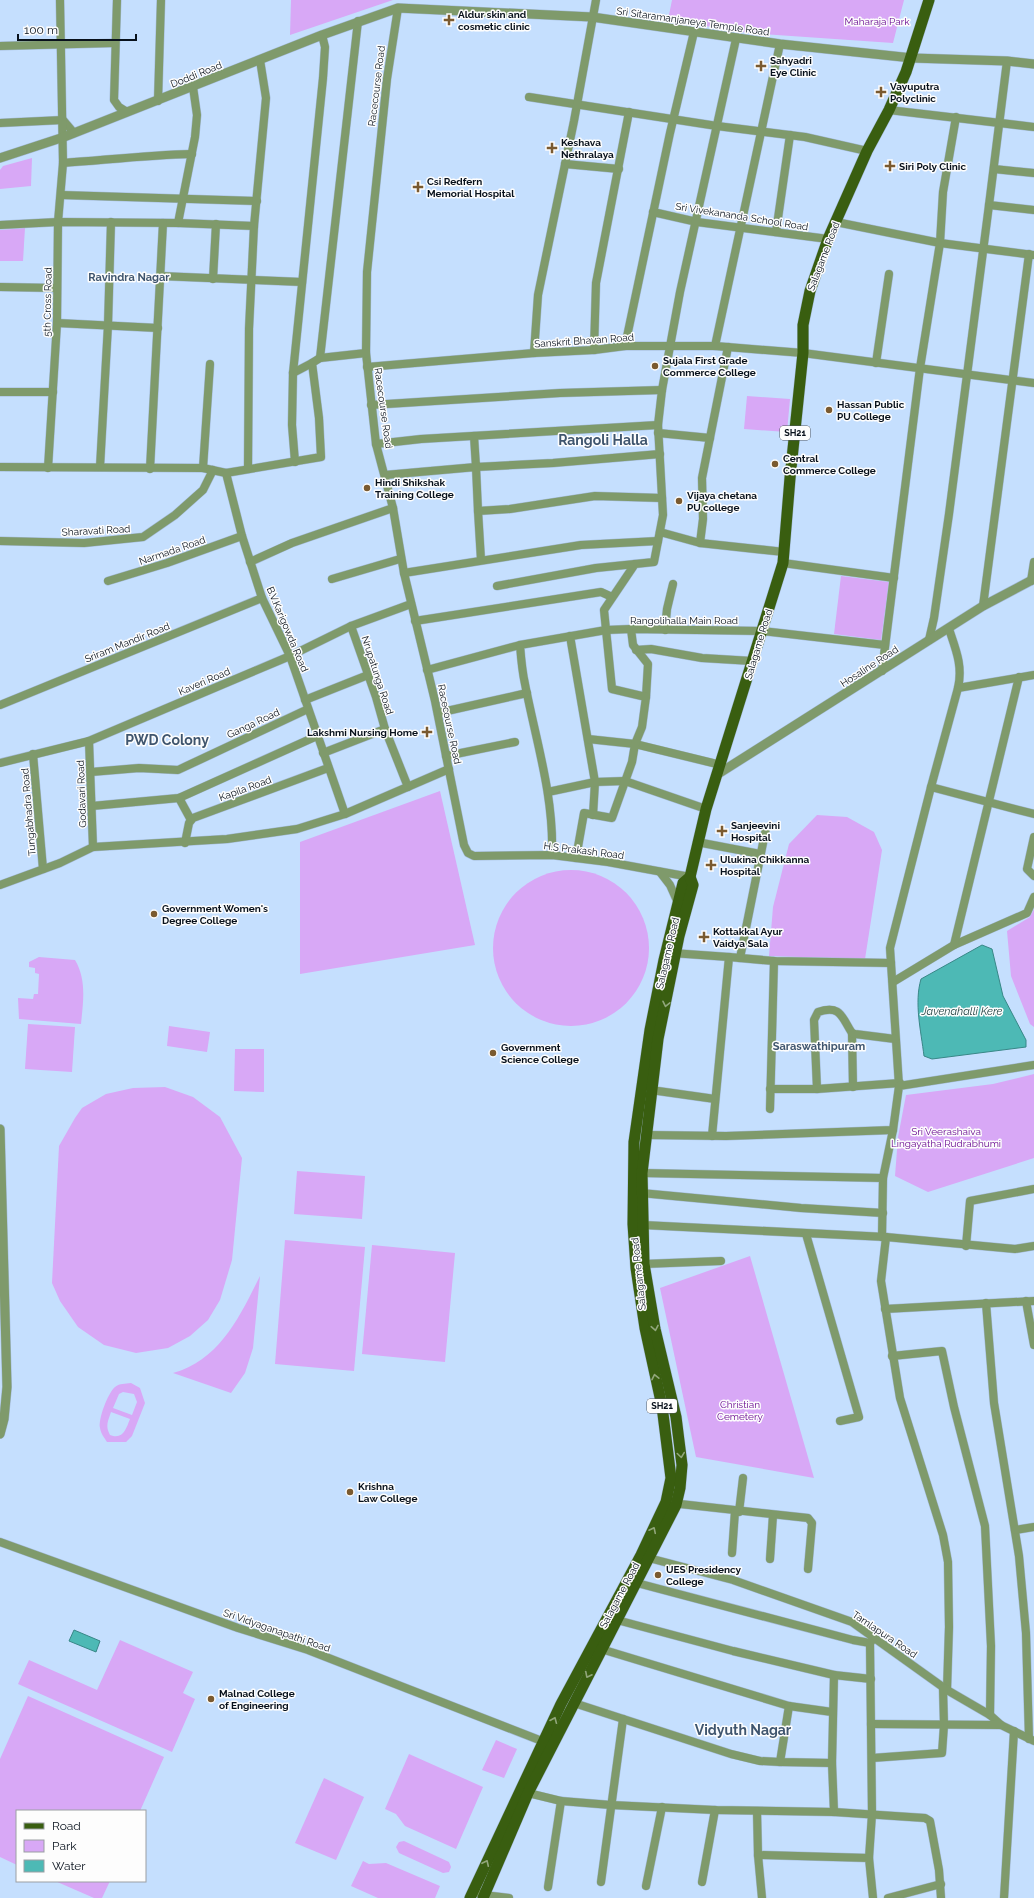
<svg xmlns="http://www.w3.org/2000/svg" width="1034" height="1898" viewBox="0 0 1034 1898" font-family="Raleway,sans-serif">
	<style>
		.green { fill: #d8a8f6; fill-rule: evenodd }
		.water { fill: #4db9b5; stroke: #388787 }
		.lines { fill: none; stroke-linecap: round; stroke-linejoin: round }
		.minor-casing { stroke: #a3bad5; stroke-width: 9 }
		.tertiary-casing { stroke: #a3bad5; stroke-width: 10 }
		.primary-casing { stroke: #a3bad5; stroke-width: 12 }
		.minor { stroke: #7f9a6b; stroke-width: 8 }
		.tertiary { stroke: #7f9a6b; stroke-width: 9 }
		.primary { stroke: #395e10; stroke-width: 11 }
		.oneway { stroke: #91a67b }
		.poi-dot { fill: #7a5a30; stroke: #fdfdfd; stroke-width: 1.5 }
		.labels { text-anchor: middle; stroke-width: 3; stroke-linejoin: round; paint-order: stroke }
		.shield { fill: #fdfdfd; stroke: #525860; stroke-width: 1 }
		.shield-label { font-size: 9px; font-weight: bold; fill: #08111c }
		.poi-label { font-size: 10px; font-weight: bold; fill: #08111c; stroke: #fdfdfd; text-anchor: start }
		.street-label { font-size: 10px; fill: #08111c; stroke: #fdfdfd }
		.park-label { font-size: 10px; fill: #6b0c92; stroke: #fdfdfd }
		.neighbourhood-label { font-size: 11px; font-weight: bold; fill: #3f556e; stroke: #fdfdfd }
		.water-label { font-size: 11px; font-style: italic; fill: #1a3b3a; stroke: #fdfdfd }
		.district-label { font-size: 14px; font-weight: bold; fill: #3f556e; stroke: #fdfdfd }
	</style>
	<rect width="100%" height="100%" fill="#c5dffe"/>
	<g class="green">
		<path d="M 291,0 L 393,0 L 290,35 Z"/>
		<path d="M 672,0 L 904,0 L 893,43 L 749,33 L 668,20 Z"/>
		<path d="M 32,158 L 31,186 L 0,189 L 0,170 L 3,166 Z"/>
		<path d="M 25,228 L 23,261 L 0,261 L 0,230 Z"/>
		<path d="M 747,396 L 790,399 L 787,432 L 744,429 Z"/>
		<path d="M 841,576 L 889,582 L 881,640 L 834,634 Z"/>
		<path d="M 440,791 L 475,945 L 300,974 L 300,842 Z"/>
		<path d="M 817,815 L 847,817 L 874,832 L 882,850 L 865,959 L 769,956 L 773,907 L 789,844 Z"/>
		<circle cx="571" cy="948" r="78"/>
		<path d="M 1034,909 L 1034,1027 L 1030,1024 L 1011,976 L 1007,931 L 1030,917 Z"/>
		<path d="M 39,957 L 75,960 C 87,980 83,1003 81,1024 L 19,1019 L 18,998 L 33,999 L 34,994 L 38,994 L 39,974 L 35,973 L 35,968 L 29,967 L 29,962 Z"/>
		<path d="M 28,1024 L 75,1027 L 72,1072 L 25,1069 Z"/>
		<path d="M 169,1026 L 210,1032 L 207,1052 L 167,1046 Z"/>
		<path d="M 235,1049 L 264,1049 L 264,1092 L 234,1091 Z"/>
		<path d="M 1034,1074 L 1034,1158 L 928,1192 L 895,1176 L 898,1137 L 906,1095 L 993,1084 Z"/>
		<path d="M 165,1087 L 193,1097 L 220,1117 L 242,1158 L 232,1260 L 220,1300 L 208,1320 L 190,1336 L 168,1348 L 136,1353 L 104,1345 L 78,1327 L 60,1301 L 52,1283 L 59,1146 L 75,1118 L 82,1108 L 106,1094 L 133,1088 Z"/>
		<path d="M 297,1171 L 365,1176 L 362,1219 L 294,1214 Z"/>
		<path d="M 285,1240 L 365,1247 L 354,1371 L 275,1364 Z"/>
		<path d="M 372,1245 L 455,1253 L 445,1362 L 362,1354 Z"/>
		<path d="M 750,1256 L 814,1478 L 696,1457 L 660,1288 Z"/>
		<path d="M 260,1276 L 253,1348 L 245,1373 L 231,1393 L 173,1373 C 220,1360 240,1316 260,1276 Z"/>
		<path d="M 131,1383 L 140,1388 L 145,1403 L 132,1436 L 126,1442 L 107,1442 C 104,1437 101,1434 100,1428 C 98,1419 108,1393 115,1387 C 120,1383 125,1384 131,1383 ZM 123,1392 L 134,1394 L 137,1402 L 132,1415 L 113,1408 L 119,1394 ZM 111,1412 L 130,1419 C 126,1429 123,1440 110,1435 C 105,1426 108,1421 111,1412 Z"/>
		<path d="M 120,1640 L 193,1672 L 183,1693 L 195,1699 L 172,1752 L 18,1684 L 29,1660 L 97,1690 Z"/>
		<path d="M 28,1696 L 164,1757 L 140,1811 L 17,1811 L 17,1865 L 0,1857 L 0,1759 Z"/>
		<path d="M 496,1740 L 517,1749 L 504,1778 L 482,1770 Z"/>
		<path d="M 409,1754 L 483,1787 L 456,1849 L 405,1826 L 396,1814 L 385,1809 Z"/>
		<path d="M 324,1778 L 364,1797 L 336,1860 L 295,1843 Z"/>
		<path d="M 404,1841 L 449,1862 L 451,1867 L 449,1872 L 443,1873 L 399,1853 L 396,1847 L 399,1842 Z"/>
		<path d="M 363,1861 L 369,1864 L 386,1863 L 440,1886 L 435,1898 L 378,1898 L 351,1886 Z"/>
		<path d="M 55,1881 L 110,1881 L 102,1898 L 94,1898 Z"/>
	</g>
	<g class="water">
		<path d="M 982,945 L 992,949 L 1003,996 L 1026,1040 L 1026,1047 L 932,1059 L 924,1056 C 921,1031 914,1003 921,979 Z"/>
		<path d="M 74,1630 L 100,1641 L 96,1652 L 69,1641 Z"/>
	</g>
	<g class="lines">
		<defs>
			<g id="minor">
				<path d="M 117,0 L 114,100 L 119,107 L 127,112"/>
				<path d="M 398,8 L 387,79 L 367,272 L 366,353 L 376,444 L 393,508 L 404,573 L 435,701 L 464,845 L 468,853 L 474,856 L 552,855 L 608,862 L 690,877"/>
				<path d="M 0,46 L 115,43"/>
				<path d="M 1007,61 L 989,205 L 1034,210"/>
				<path d="M 529,97 L 717,126 L 805,137 L 867,151"/>
				<path d="M 158,101 L 161,0"/>
				<path d="M 889,110 L 1034,127"/>
				<path d="M 0,123 L 63,120 L 74,133"/>
				<path d="M 63,163 C 106,160 148,155 192,154"/>
				<path d="M 565,164 L 619,169"/>
				<path d="M 994,169 L 1034,173"/>
				<path d="M 61,195 L 257,201"/>
				<path d="M 653,212 L 697,222 L 828,239"/>
				<path d="M 836,222 L 940,243 L 1033,255"/>
				<path d="M 178,223 L 254,226"/>
				<path d="M 0,225 L 58,222 L 178,223 L 195,137 L 197,115 L 193,87"/>
				<path d="M 776,232 L 790,135"/>
				<path d="M 160,276 L 302,282"/>
				<path d="M 213,279 L 216,224"/>
				<path d="M 0,287 L 57,288"/>
				<path d="M 57,323 L 158,328"/>
				<path d="M 625,346 L 670,133 L 694,32"/>
				<path d="M 715,346 L 780,44"/>
				<path d="M 594,350 L 596,283 L 629,112"/>
				<path d="M 534,353 L 538,295 L 574,121 L 596,0"/>
				<path d="M 320,358 L 358,21"/>
				<path d="M 876,363 L 889,274"/>
				<path d="M 367,367 L 534,353 L 594,350 L 625,346 L 715,346 L 803,353 L 1034,383"/>
				<path d="M 293,373 L 312,363"/>
				<path d="M 0,392 L 53,392"/>
				<path d="M 371,405 L 560,393 L 662,390"/>
				<path d="M 658,433 L 710,438"/>
				<path d="M 474,436 L 476,467 L 553,463 L 660,454"/>
				<path d="M 376,444 L 421,439 L 658,425"/>
				<path d="M 295,462 L 292,425 L 293,373 L 323,78 L 325,47 L 322,35"/>
				<path d="M 0,467 L 203,468 L 226,473 L 321,457 L 319,418 L 312,363 L 320,358 L 366,353"/>
				<path d="M 100,467 L 108,325 L 111,222"/>
				<path d="M 48,468 L 57,323 L 58,222 L 63,163 L 60,0"/>
				<path d="M 203,468 L 210,364"/>
				<path d="M 150,469 L 163,223"/>
				<path d="M 248,469 L 249,329 L 254,226 L 266,98 L 260,60"/>
				<path d="M 226,473 L 242,536 L 262,598 L 290,656 L 345,814"/>
				<path d="M 385,475 L 476,467 L 478,511"/>
				<path d="M 660,532 L 700,543 L 703,519 L 702,478 L 728,347"/>
				<path d="M 0,541 L 84,543 L 143,537 L 175,515 L 203,490 L 213,470"/>
				<path d="M 700,543 L 784,552"/>
				<path d="M 481,560 L 478,511 L 510,509 L 595,496 L 662,498"/>
				<path d="M 250,562 L 292,543 L 393,508"/>
				<path d="M 783,563 L 894,578"/>
				<path d="M 404,573 L 581,545 L 658,541"/>
				<path d="M 332,579 L 400,559"/>
				<path d="M 108,581 L 167,563 L 242,536"/>
				<path d="M 1031,581 L 1034,562"/>
				<path d="M 497,586 L 596,568 L 635,564"/>
				<path d="M 983,606 L 1029,254"/>
				<path d="M 415,621 L 601,592 L 612,597"/>
				<path d="M 351,626 L 376,697 L 385,729 L 408,787"/>
				<path d="M 631,629 L 633,645 L 648,664 L 646,697"/>
				<path d="M 949,629 C 956,650 963,666 958,688 L 1034,675"/>
				<path d="M 665,630 L 667,609 L 673,584"/>
				<path d="M 570,636 L 595,782 L 593,815"/>
				<path d="M 929,640 L 934,618 L 949,514 L 989,205"/>
				<path d="M 636,650 L 651,649 L 702,658 L 752,661"/>
				<path d="M 427,670 L 520,645"/>
				<path d="M 882,671 L 920,368 L 940,243 L 943,192 L 956,117"/>
				<path d="M 305,700 L 368,675"/>
				<path d="M 0,705 L 262,598"/>
				<path d="M 438,713 L 527,693"/>
				<path d="M 588,739 L 635,744 L 721,765"/>
				<path d="M 89,741 L 93,847"/>
				<path d="M 323,753 L 385,729"/>
				<path d="M 33,754 L 43,869"/>
				<path d="M 446,756 L 515,742"/>
				<path d="M 0,763 L 89,741 L 290,656 L 351,626 L 411,604"/>
				<path d="M 91,772 L 139,768 L 178,770 L 308,709"/>
				<path d="M 931,787 L 958,688"/>
				<path d="M 548,792 L 595,782 L 625,781 L 706,809"/>
				<path d="M 179,798 L 191,820"/>
				<path d="M 92,806 L 179,798 L 317,736"/>
				<path d="M 1034,837 L 1027,869 L 1034,876"/>
				<path d="M 697,842 L 760,854"/>
				<path d="M 185,843 L 189,823 L 193,818 L 328,768"/>
				<path d="M 552,855 C 554,796 536,741 525,684 C 522,671 521,658 520,645 L 606,630 L 631,629 L 762,631 L 885,645"/>
				<path d="M 576,858 L 584,813 L 612,818 L 632,762 L 635,744 L 642,727 L 646,697 L 612,689 L 604,610 L 635,564 L 654,562 L 663,515 L 658,425 L 662,390 L 680,292 L 736,39"/>
				<path d="M 660,872 L 670,885 L 678,903"/>
				<path d="M 0,885 L 60,863 L 93,847 L 227,839 L 297,829 L 345,814 L 449,769"/>
				<path d="M 954,945 L 1027,913 L 1034,897"/>
				<path d="M 672,953 L 729,957 L 712,1136"/>
				<path d="M 729,957 L 774,961 L 891,963"/>
				<path d="M 740,958 L 766,828"/>
				<path d="M 893,982 L 954,945 L 1019,677"/>
				<path d="M 852,1033 L 853,1087"/>
				<path d="M 899,1086 L 890,948 L 931,787 L 1034,814"/>
				<path d="M 770,1089 L 817,1089 L 900,1083"/>
				<path d="M 817,1089 L 814,1020 L 818,1012 C 841,1004 842,1018 852,1033 L 855,1034 L 895,1039"/>
				<path d="M 651,1090 L 715,1099"/>
				<path d="M 770,1109 L 774,961"/>
				<path d="M 646,1135 L 726,1136 L 893,1130 L 899,1086 L 1034,1065"/>
				<path d="M 642,1173 L 883,1178 L 882,1237"/>
				<path d="M 883,1178 L 893,1130"/>
				<path d="M 641,1193 L 801,1208 L 883,1213"/>
				<path d="M 643,1225 L 886,1237 L 1015,1249 L 1034,1246"/>
				<path d="M 806,1234 L 859,1417 L 840,1421"/>
				<path d="M 886,1237 L 881,1281 L 900,1398 L 943,1535 L 948,1562 L 949,1627 L 947,1690"/>
				<path d="M 966,1246 L 970,1201 L 1034,1189"/>
				<path d="M 644,1264 L 721,1261"/>
				<path d="M 1026,1301 L 1034,1345"/>
				<path d="M 986,1303 L 994,1403 L 1019,1556 L 1026,1633 L 1029,1739"/>
				<path d="M 885,1309 L 1034,1301"/>
				<path d="M 892,1356 L 942,1351 L 954,1407 L 985,1526 L 991,1646 L 990,1715"/>
				<path d="M 671,1503 L 808,1518 L 812,1523 L 808,1569"/>
				<path d="M 739,1512 L 743,1478"/>
				<path d="M 1015,1530 L 1034,1527"/>
				<path d="M 0,1542 L 238,1628 L 308,1650 L 547,1743"/>
				<path d="M 732,1553 L 735,1511"/>
				<path d="M 645,1557 L 733,1580 L 852,1622 L 947,1690 L 990,1715 L 1001,1725 L 1034,1741"/>
				<path d="M 770,1559 L 773,1515"/>
				<path d="M 637,1583 L 853,1640 L 870,1643"/>
				<path d="M 617,1620 L 733,1651 L 834,1675"/>
				<path d="M 601,1649 L 789,1706 L 832,1712"/>
				<path d="M 574,1703 L 731,1754 L 760,1761 L 780,1762 L 832,1763"/>
				<path d="M 871,1724 L 1001,1725"/>
				<path d="M 872,1758 L 942,1753 L 944,1725 L 943,1688"/>
				<path d="M 780,1762 L 789,1706"/>
				<path d="M 524,1792 L 561,1801 L 611,1805 L 715,1810 L 834,1812 L 925,1818 L 930,1821 L 939,1870 L 941,1898"/>
				<path d="M 757,1811 L 758,1855 L 762,1898"/>
				<path d="M 834,1812 L 832,1763 L 834,1675 L 871,1679"/>
				<path d="M 758,1855 L 869,1858 L 873,1898"/>
				<path d="M 869,1858 L 872,1814 L 870,1643 L 873,1639"/>
				<path d="M 601,1882 L 623,1719"/>
				<path d="M 702,1882 L 715,1810"/>
				<path d="M 646,1886 L 662,1807"/>
				<path d="M 548,1887 L 561,1801"/>
				<path d="M 474,1891 L 484,1895 L 509,1898"/>
				<path d="M 888,1898 L 941,1884"/>
				<path d="M 1004,1898 L 1014,1731"/>
			</g>
			<g id="tertiary">
				<path d="M 0,158 L 64,137 L 322,35 L 398,8 L 592,17 L 780,44 L 912,58 L 1007,61 L 1034,64"/>
				<path d="M 718,774 L 983,606 L 1034,579"/>
				<path d="M 0,1129 L 7,1387 L 4,1419 L 0,1434"/>
			</g>
			<g id="primary">
				<path d="M 470,1898 L 561,1704 L 641,1555 L 666,1502 L 671,1478 L 662,1406 L 645,1328 L 636,1268 L 633,1224 L 634,1142 L 650,1030 L 664,960 L 683,883 L 690,877 L 706,809 L 783,563 L 790,478 L 803,353 L 803,325 L 810,291 L 828,239 L 867,151 L 889,110 L 906,72 L 929,0"/>
				<path d="M 483,1898 L 528,1793 L 676,1505 L 680,1488 L 682,1465 L 676,1417 L 655,1329 L 644,1264 L 642,1173 L 658,1039 L 679,936 L 693,885 L 690,877"/>
			</g>
		</defs>
		<use href="#minor" class="minor-casing"/>
		<use href="#tertiary" class="tertiary-casing"/>
		<use href="#primary" class="primary-casing"/>
		<use href="#minor" class="minor"/>
		<use href="#tertiary" class="tertiary"/>
		<use href="#primary" class="primary"/>
	</g>
	<defs><path id="oneway-chevron" d="M-2-3.5L2.5 0L-2 3.5" fill="none" stroke-width="1.6" stroke-linecap="round" stroke-linejoin="round"/></defs>
	<g class="oneway">
		<use href="#oneway-chevron" transform="translate(666 1004) rotate(102)"/>
		<use href="#oneway-chevron" transform="translate(655 1328) rotate(79)"/>
		<use href="#oneway-chevron" transform="translate(655 1377) rotate(-102)"/>
		<use href="#oneway-chevron" transform="translate(681 1455) rotate(82)"/>
		<use href="#oneway-chevron" transform="translate(653 1530) rotate(-64)"/>
		<use href="#oneway-chevron" transform="translate(588 1675) rotate(117)"/>
		<use href="#oneway-chevron" transform="translate(554 1720) rotate(-67)"/>
		<use href="#oneway-chevron" transform="translate(486 1863) rotate(-65)"/>
	</g>
	<g class="poi-dot">
		<path d="M447 14h4v4h4v4h-4v4h-4v-4h-4v-4h4z"/>
		<path d="M759 60h4v4h4v4h-4v4h-4v-4h-4v-4h4z"/>
		<path d="M879 86h4v4h4v4h-4v4h-4v-4h-4v-4h4z"/>
		<path d="M550 142h4v4h4v4h-4v4h-4v-4h-4v-4h4z"/>
		<path d="M888 160h4v4h4v4h-4v4h-4v-4h-4v-4h4z"/>
		<path d="M416 181h4v4h4v4h-4v4h-4v-4h-4v-4h4z"/>
		<circle cx="655" cy="366" r="4"/>
		<circle cx="829" cy="410" r="4"/>
		<circle cx="775" cy="464" r="4"/>
		<circle cx="367" cy="488" r="4"/>
		<circle cx="679" cy="501" r="4"/>
		<path d="M425 726h4v4h4v4h-4v4h-4v-4h-4v-4h4z"/>
		<path d="M720 825h4v4h4v4h-4v4h-4v-4h-4v-4h4z"/>
		<path d="M709 859h4v4h4v4h-4v4h-4v-4h-4v-4h4z"/>
		<circle cx="154" cy="914" r="4"/>
		<path d="M702 931h4v4h4v4h-4v4h-4v-4h-4v-4h4z"/>
		<circle cx="493" cy="1053" r="4"/>
		<circle cx="350" cy="1492" r="4"/>
		<circle cx="658" cy="1575" r="4"/>
		<circle cx="211" cy="1699" r="4"/>
	</g>
	<g class="labels">
		<g class="shield">
			<rect x="780" y="426" width="30" height="14" rx="3"/>
			<rect x="647" y="1399" width="30" height="14" rx="3"/>
		</g>
		<g class="shield-label">
			<text x="795" y="436">SH21</text>
			<text x="662" y="1409">SH21</text>
		</g>
		<g class="poi-label">
			<text x="458" y="18">Aldur skin and<tspan x="458" dy="12">cosmetic clinic</tspan></text>
			<text x="770" y="64">Sahyadri<tspan x="770" dy="12">Eye Clinic</tspan></text>
			<text x="890" y="90">Vayuputra<tspan x="890" dy="12">Polyclinic</tspan></text>
			<text x="561" y="146">Keshava<tspan x="561" dy="12">Nethralaya</tspan></text>
			<text x="899" y="170">Siri Poly Clinic</text>
			<text x="427" y="185">Csi Redfern<tspan x="427" dy="12">Memorial Hospital</tspan></text>
			<text x="663" y="364">Sujala First Grade<tspan x="663" dy="12">Commerce College</tspan></text>
			<text x="837" y="408">Hassan Public<tspan x="837" dy="12">PU College</tspan></text>
			<text x="783" y="462">Central<tspan x="783" dy="12">Commerce College</tspan></text>
			<text x="375" y="486">Hindi Shikshak<tspan x="375" dy="12">Training College</tspan></text>
			<text x="687" y="499">Vijaya chetana<tspan x="687" dy="12">PU college</tspan></text>
			<text x="418" y="736" text-anchor="end">Lakshmi Nursing Home</text>
			<text x="731" y="829">Sanjeevini<tspan x="731" dy="12">Hospital</tspan></text>
			<text x="720" y="863">Ulukina Chikkanna<tspan x="720" dy="12">Hospital</tspan></text>
			<text x="162" y="912">Government Women's<tspan x="162" dy="12">Degree College</tspan></text>
			<text x="713" y="935">Kottakkal Ayur<tspan x="713" dy="12">Vaidya Sala</tspan></text>
			<text x="501" y="1051">Government<tspan x="501" dy="12">Science College</tspan></text>
			<text x="358" y="1490">Krishna<tspan x="358" dy="12">Law College</tspan></text>
			<text x="666" y="1573">UES Presidency<tspan x="666" dy="12">College</tspan></text>
			<text x="219" y="1697">Malnad College<tspan x="219" dy="12">of Engineering</tspan></text>
		</g>
		<g class="street-label">
			<text transform="translate(693 21) rotate(8)" y="4">Sri Sitaramanjaneya Temple Road</text>
			<text transform="translate(196 74) rotate(-22)" y="4">Doddi Road</text>
			<text transform="translate(376 86) rotate(-83)" y="4">Racecourse Road</text>
			<text transform="translate(742 216) rotate(9)" y="4">Sri Vivekananda School Road</text>
			<text transform="translate(823 256) rotate(-69)" y="4">Salagame Road</text>
			<text transform="translate(47 302) rotate(-89)" y="4">5th Cross Road</text>
			<text transform="translate(584 340) rotate(-4)" y="4">Sanskrit Bhavan Road</text>
			<text transform="translate(384 408) rotate(82)" y="4">Racecourse Road</text>
			<text transform="translate(96 530) rotate(-3)" y="4">Sharavati Road</text>
			<text transform="translate(172 550) rotate(-19)" y="4">Narmada Road</text>
			<text x="684" y="624">Rangolihalla Main Road</text>
			<text transform="translate(288 629) rotate(67)" y="4">B.V.Karigowda Road</text>
			<text transform="translate(127 642) rotate(-22)" y="4">Sriram Mandir Road</text>
			<text transform="translate(758 644) rotate(-73)" y="4">Salagame Road</text>
			<text transform="translate(869 666) rotate(-33)" y="4">Hosaline Road</text>
			<text transform="translate(378 675) rotate(72)" y="4">Nrupatunga Road</text>
			<text transform="translate(204 681) rotate(-23)" y="4">Kaveri Road</text>
			<text transform="translate(253 723) rotate(-25)" y="4">Ganga Road</text>
			<text transform="translate(450 724) rotate(78)" y="4">Racecourse Road</text>
			<text transform="translate(245 788) rotate(-20)" y="4">Kapila Road</text>
			<text transform="translate(81 794) rotate(-92)" y="4">Godavari Road</text>
			<text transform="translate(28 812) rotate(-95)" y="4">Tungabhadra Road</text>
			<text transform="translate(584 850) rotate(7)" y="4">H.S Prakash Road</text>
			<text transform="translate(667 953) rotate(-77)" y="4">Salagame Road</text>
			<text transform="translate(638 1274) rotate(-96)" y="4">Salagame Road</text>
			<text transform="translate(619 1595) rotate(-62)" y="4">Salagame Road</text>
			<text transform="translate(277 1630) rotate(19)" y="4">Sri Vidyaganapathi Road</text>
			<text transform="translate(885 1634) rotate(34)" y="4">Tamlapura Road</text>
		</g>
		<g class="park-label">
			<text x="877" y="25">Maharaja Park</text>
			<text x="946" y="1135">Sri Veerashaiva<tspan x="946" dy="12">Lingayatha Rudrabhumi</tspan></text>
			<text x="740" y="1408">Christian<tspan x="740" dy="12">Cemetery</tspan></text>
		</g>
		<g class="neighbourhood-label">
			<text x="129" y="281">Ravindra Nagar</text>
			<text x="819" y="1050">Saraswathipuram</text>
		</g>
		<g class="water-label">
			<text x="962" y="1015">Javenahalli Kere</text>
		</g>
		<g class="district-label">
			<text x="603" y="445">Rangoli Halla</text>
			<text x="167" y="745">PWD Colony</text>
			<text x="743" y="1735">Vidyuth Nagar</text>
		</g>
	</g>
	<rect x="16" y="1810" width="130" height="72" fill="#fdfdfd" stroke="#9b9fa3"/>
	<rect x="24" y="1823" width="20" height="6" fill="#395e10" stroke="#9b9fa3"/>
	<text x="52" y="1830" font-size="12" fill="#08111c">Road</text>
	<rect x="24" y="1840" width="20" height="12" fill="#d8a8f6" stroke="#9b9fa3"/>
	<text x="52" y="1850" font-size="12" fill="#08111c">Park</text>
	<rect x="24" y="1860" width="20" height="12" fill="#4db9b5" stroke="#9b9fa3"/>
	<text x="52" y="1870" font-size="12" fill="#08111c">Water</text>
	<path d="M18 34v6h118v-6" fill="none" stroke="#08111c" stroke-width="2"/>
	<text x="24" y="34" font-size="12" fill="#08111c" stroke="#fdfdfd" stroke-width="3" paint-order="stroke">100 m</text>
</svg>
